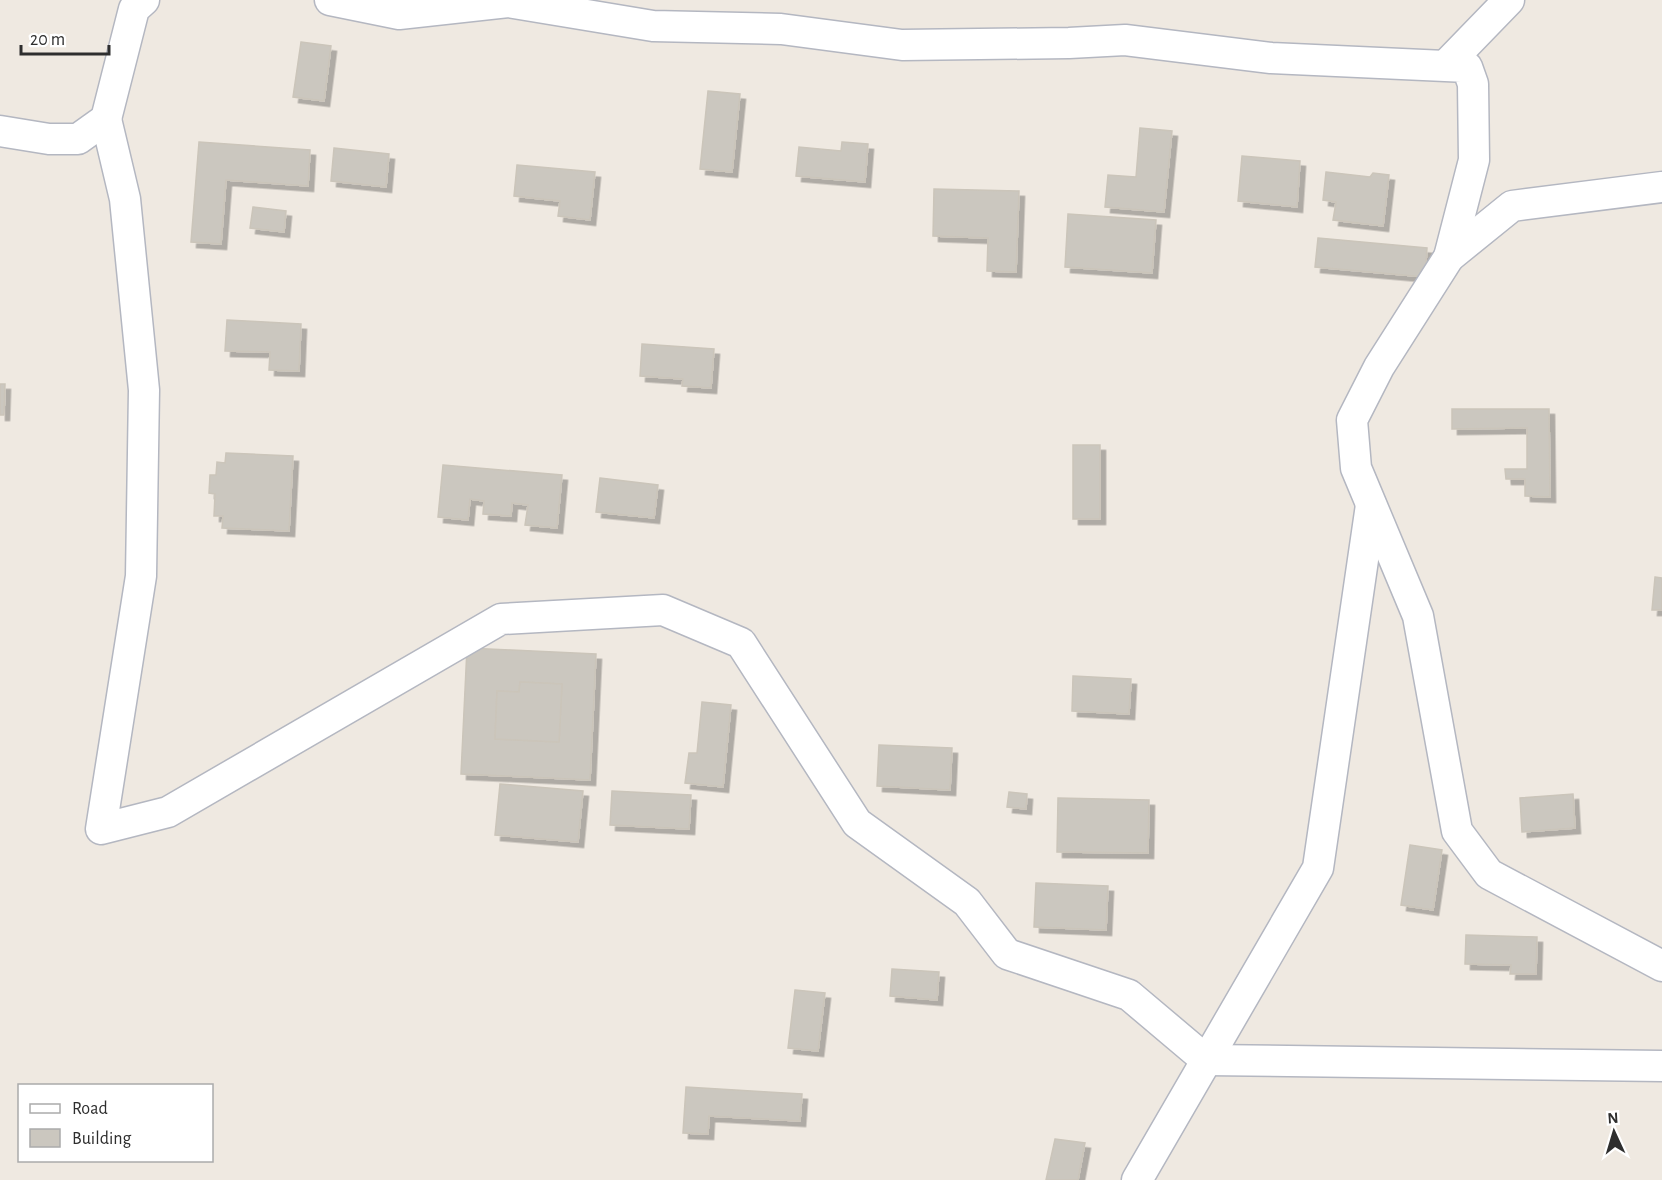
<svg xmlns="http://www.w3.org/2000/svg" width="1662" height="1180" viewBox="0 0 1662 1180" font-family="'Alegreya Sans',sans-serif">
	<style>
		.building { fill: #cbc7bf; stroke: #cbc5ba; stroke-width: 1.5; fill-rule: evenodd; filter: url(#shadow) }
		.lines { fill: none; stroke-linecap: round; stroke-linejoin: round }
		.minor-casing { stroke: #b4b7c1; stroke-width: 33 }
		.minor { stroke: #fff; stroke-width: 30 }
	</style>
	<defs>
		<filter id="shadow"><feDropShadow dx="5.5" dy="5.5" stdDeviation="0" flood-color="#0004"/></filter>
	</defs>
	<rect width="100%" height="100%" fill="#efe9e1"/>
	<g class="building">
		<path d="M 301,42 L 331,46 L 324,101 L 293,97 Z"/>
		<path d="M 708,91 L 740,94 L 732,172 L 700,169 Z"/>
		<path d="M 1140,128 L 1172,131 L 1164,212 L 1105,207 L 1108,175 L 1136,177 Z"/>
		<path d="M 199,142 L 310,150 L 308,186 L 226,180 L 221,244 L 191,242 Z"/>
		<path d="M 842,142 L 868,144 L 865,182 L 796,176 L 799,147 L 841,151 Z"/>
		<path d="M 334,148 L 389,154 L 386,187 L 331,181 Z"/>
		<path d="M 1242,156 L 1300,161 L 1297,207 L 1238,201 Z"/>
		<path d="M 517,165 L 595,172 L 590,220 L 558,216 L 560,201 L 514,196 Z"/>
		<path d="M 1326,172 L 1370,177 L 1373,173 L 1389,175 L 1383,226 L 1333,220 L 1336,202 L 1323,200 Z"/>
		<path d="M 934,189 L 1019,191 L 1016,272 L 987,271 L 988,238 L 933,236 Z"/>
		<path d="M 253,207 L 286,211 L 284,232 L 250,228 Z"/>
		<path d="M 1068,214 L 1156,220 L 1152,273 L 1065,267 Z"/>
		<path d="M 1318,238 L 1427,248 L 1425,277 L 1315,267 Z"/>
		<path d="M 227,320 L 301,324 L 299,371 L 269,370 L 270,352 L 225,351 Z"/>
		<path d="M 642,344 L 714,349 L 711,388 L 682,386 L 683,379 L 640,376 Z"/>
		<path d="M 0,384 L 5,384 L 4,415 L 0,415 Z"/>
		<path d="M 1452,409 L 1549,409 L 1550,497 L 1525,496 L 1525,479 L 1506,479 L 1505,469 L 1527,469 L 1527,428 L 1452,429 Z"/>
		<rect x="1073" y="445" width="27" height="74"/>
		<path d="M 226,453 L 293,456 L 289,531 L 222,528 L 223,516 L 214,516 L 215,494 L 209,493 L 210,475 L 216,475 L 217,462 L 225,463 Z"/>
		<path d="M 443,465 L 562,475 L 557,528 L 525,525 L 528,505 L 512,503 L 511,516 L 483,514 L 484,501 L 470,499 L 468,520 L 438,517 Z"/>
		<path d="M 600,478 L 658,485 L 654,518 L 596,512 Z"/>
		<path d="M 1655,577 L 1662,578 L 1662,610 L 1652,610 Z"/>
		<path d="M 467,648 L 596,654 L 590,780 L 461,774 ZM 520,682 L 562,684 L 559,742 L 495,739 L 497,691 L 519,692 Z"/>
		<path d="M 1073,676 L 1131,679 L 1129,714 L 1072,711 Z"/>
		<path d="M 520,682 L 562,684 L 559,742 L 495,739 L 497,691 L 519,692 Z"/>
		<path d="M 702,702 L 731,705 L 723,787 L 685,783 L 689,753 L 697,753 Z"/>
		<path d="M 879,745 L 952,748 L 950,790 L 877,786 Z"/>
		<path d="M 500,784 L 583,791 L 578,842 L 495,835 Z"/>
		<path d="M 612,791 L 691,795 L 689,829 L 610,825 Z"/>
		<path d="M 1009,792 L 1027,794 L 1026,809 L 1007,807 Z"/>
		<path d="M 1573,794 L 1575,828 L 1522,832 L 1520,798 Z"/>
		<path d="M 1058,798 L 1149,800 L 1148,853 L 1057,852 Z"/>
		<path d="M 1410,845 L 1442,850 L 1433,910 L 1401,905 Z"/>
		<path d="M 1036,883 L 1108,886 L 1106,930 L 1034,927 Z"/>
		<path d="M 1466,935 L 1537,937 L 1536,974 L 1510,974 L 1511,965 L 1465,964 Z"/>
		<path d="M 892,969 L 939,972 L 937,1000 L 890,996 Z"/>
		<path d="M 795,990 L 825,993 L 818,1051 L 788,1048 Z"/>
		<path d="M 686,1087 L 802,1094 L 800,1121 L 709,1116 L 708,1134 L 683,1133 Z"/>
		<path d="M 1055,1139 L 1085,1143 L 1078,1180 L 1046,1180 Z"/>
	</g>
	<g class="lines">
		<defs>
			<g id="minor">
				<path d="M 330,0 L 399,14 L 508,2 L 653,26 L 781,29 L 902,45 L 1069,43 L 1125,40 L 1271,58 L 1467,67 L 1473,84 L 1474,160 L 1449,257 L 1379,367 L 1352,420 L 1356,468 L 1418,616 L 1457,831 L 1489,874 L 1662,966"/>
				<path d="M 1447,64 L 1509,0"/>
				<path d="M 106,119 L 125,199 L 144,390 L 141,576 L 101,829 L 168,812 L 501,619 L 663,610 L 741,643 L 857,823 L 967,902 L 1007,954 L 1129,995 L 1206,1060 L 1662,1066"/>
				<path d="M 0,131 L 49,139 L 78,139 L 106,119 L 134,9 L 144,0"/>
				<path d="M 1449,257 L 1512,206 L 1662,187"/>
				<path d="M 1137,1180 L 1318,868 L 1371,505"/>
			</g>
		</defs>
		<use href="#minor" class="minor-casing"/>
		<use href="#minor" class="minor"/>
	</g>
	<rect x="18" y="1084" width="195" height="78" fill="#ffffff" stroke="#ababab" stroke-width="1.5"/>
	<rect x="30" y="1104" width="30" height="9" fill="#ffffff" stroke="#ababab" stroke-width="1.5"/>
	<text x="72" y="1114" font-size="18" fill="#2e2e2e">Road</text>
	<rect x="30" y="1129" width="30" height="18" fill="#cbc7bf" stroke="#ababab" stroke-width="1.5"/>
	<text x="72" y="1144" font-size="18" fill="#2e2e2e">Building</text>
	<g transform="translate(1614 1132) rotate(356)" stroke="#ffffff" stroke-width="4.5" paint-order="stroke">
	<path d="M0-4.5L10 22L0 15L-10 22Z" fill="#2e2e2e"/>
	<text y="-9" font-size="16" font-weight="bold" text-anchor="middle" fill="#2e2e2e">N</text>
	</g>
	<path d="M21 45v9h88v-9" fill="none" stroke="#2e2e2e" stroke-width="3"/>
	<text x="30" y="45" font-size="18" fill="#2e2e2e" stroke="#ffffff" stroke-width="4.5" paint-order="stroke">20 m</text>
</svg>
